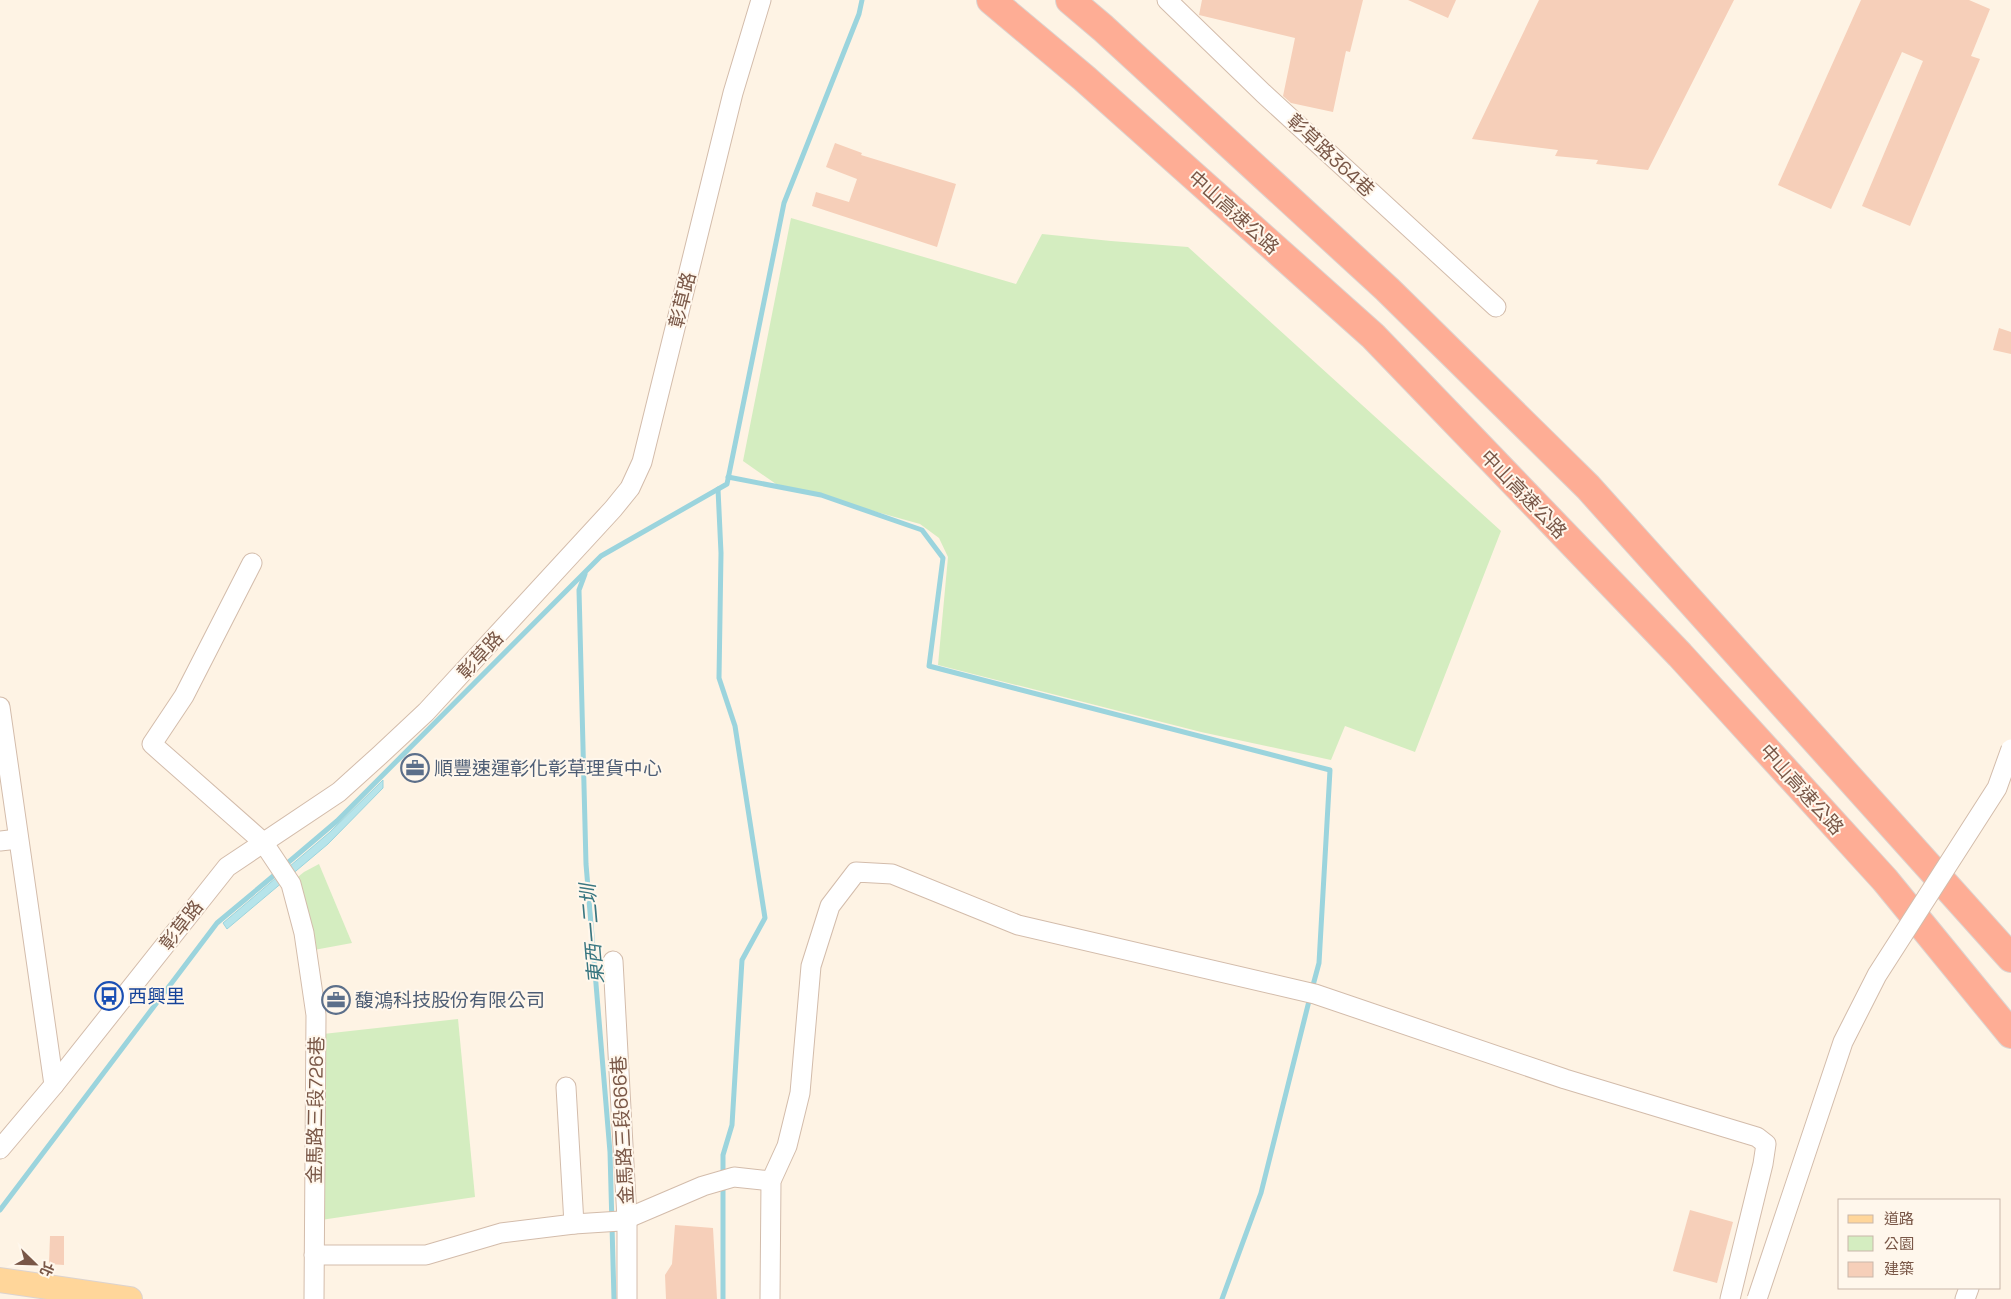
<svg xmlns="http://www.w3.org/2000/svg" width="2011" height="1299" viewBox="0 0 2011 1299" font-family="'Space Grotesk','Noto Sans TC',sans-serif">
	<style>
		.green { fill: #d4edc0 }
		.water { fill: #b6e4ea; stroke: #9bd4dd }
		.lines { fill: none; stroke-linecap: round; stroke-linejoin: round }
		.stream { stroke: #9bd4dd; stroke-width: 5 }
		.building { fill: #f6cfb9 }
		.minor-casing { stroke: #d3bcab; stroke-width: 21 }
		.major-casing { stroke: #dcd3cf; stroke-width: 26 }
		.highway-casing { stroke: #dcd3cf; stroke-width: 30 }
		.minor { stroke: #fff; stroke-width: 19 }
		.major { stroke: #ffd69a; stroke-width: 24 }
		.highway { stroke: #fead95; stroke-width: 28 }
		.minor-bridge-casing { stroke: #d3bcab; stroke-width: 21; stroke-linecap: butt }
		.minor-bridge { stroke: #fff; stroke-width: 19 }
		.labels { text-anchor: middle; stroke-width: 4; stroke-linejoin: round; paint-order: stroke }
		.street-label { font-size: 19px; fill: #795747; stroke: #fff7ec }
		.service-label { font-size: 19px; fill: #4e5e75; stroke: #fff7ec; text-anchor: start }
		.transit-label { font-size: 19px; fill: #164399; stroke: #fff7ec; text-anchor: start }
		.water-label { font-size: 20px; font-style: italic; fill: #397680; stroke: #fff7ec }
	</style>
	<rect width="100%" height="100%" fill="#fef3e4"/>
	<g class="green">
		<path d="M 791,218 L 1016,284 L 1042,234 L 1111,241 L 1188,247 L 1501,531 L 1415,752 L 1345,726 L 1331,760 L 1201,732 L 938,665 L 948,557 L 939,538 L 920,524 L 776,484 L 743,461 Z"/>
		<path d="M 319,864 L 352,943 L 314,950 L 293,881 L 304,872 Z"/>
		<path d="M 458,1019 L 475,1197 L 321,1220 L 323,1034 Z"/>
	</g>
	<path class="water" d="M 383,780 L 383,788 L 328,844 L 227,929 L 223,923 L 330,832 Z"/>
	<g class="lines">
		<g class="stream">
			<path d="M 728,477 L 821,495 L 922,530 L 943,558 L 929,666 L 1330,770 L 1319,963 L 1312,989"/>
			<path d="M 718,489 L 721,553 L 719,678 L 735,726 L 765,918 L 742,960 L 732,1125 L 723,1155 L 723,1176"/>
			<path d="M 585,574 L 579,590 L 586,864 L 610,1152 L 614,1299"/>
			<path d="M 284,866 L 337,821 L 601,556 L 727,484 L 784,203 L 859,14 L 862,0"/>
			<path d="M 723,1185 L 723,1299"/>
			<path d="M 0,1210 L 217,923 L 278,872"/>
			<path d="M 1222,1299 L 1261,1193 L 1310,997"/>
		</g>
	</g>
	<g class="building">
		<path d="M 1202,0 L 1363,0 L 1350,52 L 1346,51 L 1333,112 L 1291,103 L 1283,96 L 1295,38 L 1199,15 Z"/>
		<path d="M 1408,0 L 1456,0 L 1448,18 Z"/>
		<path d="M 1539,0 L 1734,0 L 1648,170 L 1596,164 L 1598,160 L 1555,156 L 1558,150 L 1472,139 Z"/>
		<path d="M 1861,0 L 1969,0 L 1990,9 L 1971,56 L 1980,59 L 1910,226 L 1862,206 L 1923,61 L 1902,52 L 1831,209 L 1778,185 Z"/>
		<path d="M 835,143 L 862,153 L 861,155 L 956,184 L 937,247 L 812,206 L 816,192 L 849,202 L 857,179 L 826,167 Z"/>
		<path d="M 1999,328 L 2011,332 L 2011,354 L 1993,350 Z"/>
		<path d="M 1690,1210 L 1733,1222 L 1717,1283 L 1673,1271 Z"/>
		<path d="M 675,1225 L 713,1228 L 717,1299 L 666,1299 L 665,1275 L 672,1264 Z"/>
		<path d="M 50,1236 L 64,1236 L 64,1265 L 49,1264 Z"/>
	</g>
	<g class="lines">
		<defs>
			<g id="minor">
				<path d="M 1167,0 L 1263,93 L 1496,307"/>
				<path d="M 252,563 L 184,696 L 152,744 L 263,842 L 291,884 L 304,933 L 316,1015 L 314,1299"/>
				<path d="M 0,707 L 54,1085"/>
				<path d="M 0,841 L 18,839"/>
				<path d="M 613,961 L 627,1219 L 627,1299"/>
				<path d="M 566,1087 L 574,1224"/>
				<path d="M 0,1149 L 54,1085 L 227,867 L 339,792 L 380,755 L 426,712 L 613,509 L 630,488 L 642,462 L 733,93 L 761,0"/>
				<path d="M 314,1255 L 426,1255 L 501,1233 L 574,1224 L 621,1221 L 703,1186 L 734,1177 L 771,1181"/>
				<path d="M 770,1299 L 771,1181 L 787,1146 L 800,1093 L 811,966 L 830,906 L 856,872 L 892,874 L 1018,925 L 1315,994 L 1565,1079 L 1757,1137 L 1766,1144 L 1763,1164 L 1730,1299"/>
				<path d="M 1965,1299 L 1969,1288"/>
			</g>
			<path id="major" d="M 0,1280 L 130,1299"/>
			<g id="highway">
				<path d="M 991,0 L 1084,78 L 1373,336 L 1680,655 L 1885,880 L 2011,1034"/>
				<path d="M 1070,0 L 1103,28 L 1387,289 L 1588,487 L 2011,958"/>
			</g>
		</defs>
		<use href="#minor" class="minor-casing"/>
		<use href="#major" class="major-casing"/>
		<use href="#highway" class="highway-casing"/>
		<use href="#minor" class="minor"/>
		<use href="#major" class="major"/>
		<use href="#highway" class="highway"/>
		<defs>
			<path id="minor-bridge" d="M 1757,1299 L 1843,1042 L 1877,975 L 1997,788 L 2011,749"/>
		</defs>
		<use href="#minor-bridge" class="minor-bridge-casing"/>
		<use href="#minor-bridge" class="minor-bridge"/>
	</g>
	<defs>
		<symbol id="office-ring" viewBox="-11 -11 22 22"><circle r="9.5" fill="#fff7ec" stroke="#5c6f8a" stroke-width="1.5"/><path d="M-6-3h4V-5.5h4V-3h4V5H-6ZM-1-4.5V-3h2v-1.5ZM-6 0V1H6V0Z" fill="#5c6f8a"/></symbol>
		<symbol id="bus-ring" viewBox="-11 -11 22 22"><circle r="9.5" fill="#fff7ec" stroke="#1a4fb4" stroke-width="1.5"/><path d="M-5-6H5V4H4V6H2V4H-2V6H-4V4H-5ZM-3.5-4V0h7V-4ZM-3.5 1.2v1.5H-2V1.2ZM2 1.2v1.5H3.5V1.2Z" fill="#1a4fb4"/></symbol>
	</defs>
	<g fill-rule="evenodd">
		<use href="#office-ring" x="399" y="752" width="32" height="32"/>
		<use href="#bus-ring" x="93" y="980" width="32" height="32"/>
		<use href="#office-ring" x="320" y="984" width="32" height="32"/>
	</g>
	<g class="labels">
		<g class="street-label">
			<text transform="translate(1331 155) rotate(43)" y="7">彰草路364巷</text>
			<text transform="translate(1234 212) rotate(42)" y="7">中山高速公路</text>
			<text transform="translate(682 300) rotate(-76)" y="7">彰草路</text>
			<text transform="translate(1524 494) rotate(46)" y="7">中山高速公路</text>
			<text transform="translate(480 655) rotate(-47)" y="7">彰草路</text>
			<text transform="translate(1802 789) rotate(48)" y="7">中山高速公路</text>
			<text transform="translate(181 925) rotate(-52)" y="7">彰草路</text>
			<text transform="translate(315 1110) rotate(-89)" y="7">金馬路三段726巷</text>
			<text transform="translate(622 1130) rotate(-93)" y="7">金馬路三段666巷</text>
		</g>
		<g class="service-label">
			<text x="434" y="775">順豐速運彰化彰草理貨中心</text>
			<text x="355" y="1007">馥鴻科技股份有限公司</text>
		</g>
		<g class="transit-label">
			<text x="128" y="1003">西興里</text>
		</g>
		<g class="water-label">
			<text transform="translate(592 934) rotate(-95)" y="7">東西一二圳</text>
		</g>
	</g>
	<rect x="1838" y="1199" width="162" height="90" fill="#fff7ec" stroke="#c9b7aa"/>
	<rect x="1848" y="1215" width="25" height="8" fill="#ffd69a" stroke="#c9b7aa"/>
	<text x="1884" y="1224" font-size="15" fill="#795747">道路</text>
	<rect x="1848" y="1236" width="25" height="15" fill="#d4edc0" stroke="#c9b7aa"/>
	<text x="1884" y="1249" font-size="15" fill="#795747">公園</text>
	<rect x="1848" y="1262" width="25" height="15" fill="#f6cfb9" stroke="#c9b7aa"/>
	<text x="1884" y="1274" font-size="15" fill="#795747">建築</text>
	<g transform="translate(35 1264) rotate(113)" stroke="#fff7ec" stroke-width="4" paint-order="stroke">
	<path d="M0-4L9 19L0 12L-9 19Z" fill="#795747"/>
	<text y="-8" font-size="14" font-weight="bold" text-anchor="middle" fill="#795747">北</text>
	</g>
</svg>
